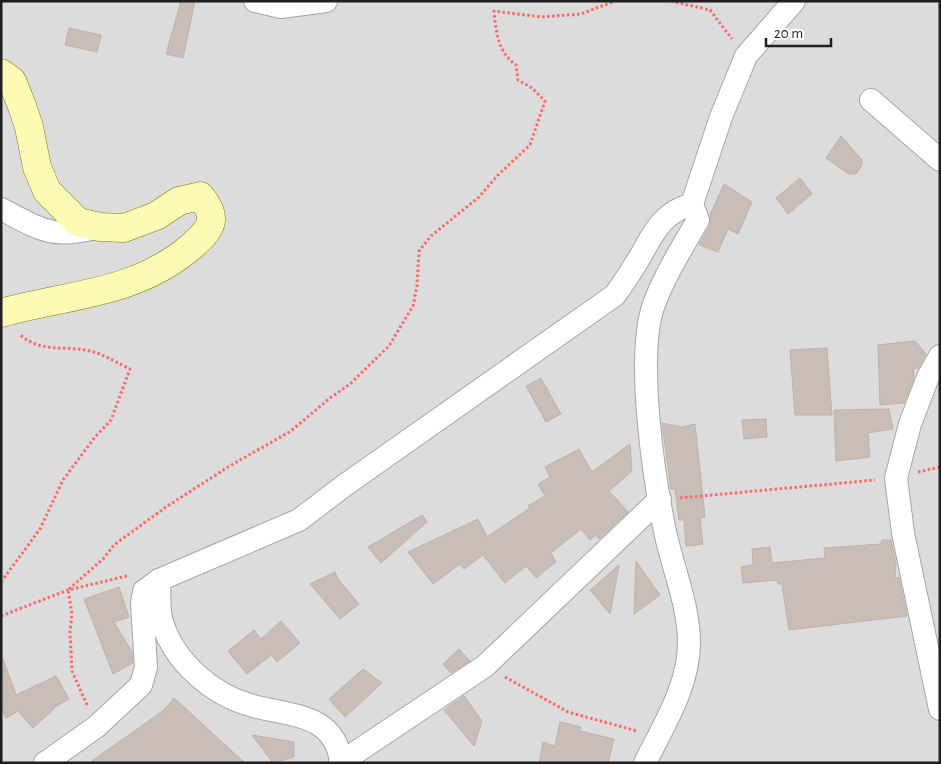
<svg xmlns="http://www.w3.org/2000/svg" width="941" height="764" viewBox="0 0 941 764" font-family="'Alegreya Sans',sans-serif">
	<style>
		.residential { fill: #dddcdc }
		.building { fill: #c9bdb8; stroke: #c3b0a6 }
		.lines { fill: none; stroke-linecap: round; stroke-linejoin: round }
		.street-casing { stroke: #a6a6a6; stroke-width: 24 }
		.secondary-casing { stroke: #7a7c00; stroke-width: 29 }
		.path { stroke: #ff6967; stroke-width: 3; stroke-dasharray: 2.5 2.5; stroke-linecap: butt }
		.street { stroke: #fff; stroke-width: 22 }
		.secondary { stroke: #fdfab6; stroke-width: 28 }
	</style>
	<rect width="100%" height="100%" fill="#f0ebe5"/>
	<rect class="residential" x="1" y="1" width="939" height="762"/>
	<g class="building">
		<path d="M 181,1 L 195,1 L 183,58 L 166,54 Z"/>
		<path d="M 69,28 L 101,35 L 97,52 L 65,45 Z"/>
		<path d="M 841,136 L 862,160 L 862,165 L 856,174 L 849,174 L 826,158 Z"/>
		<path d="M 800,178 L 812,194 L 788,214 L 776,198 Z"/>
		<path d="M 724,184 L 752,202 L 738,234 L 728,229 L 718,252 L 699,245 L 710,226 L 710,215 Z"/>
		<path d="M 915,341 L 926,354 L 918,368 L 913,369 L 914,378 L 904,403 L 880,405 L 878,345 Z"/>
		<path d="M 827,348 L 832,415 L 795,415 L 790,350 Z"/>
		<path d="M 541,378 L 561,414 L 546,422 L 526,386 Z"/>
		<path d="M 889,409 L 893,429 L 868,433 L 870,457 L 836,461 L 834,410 Z"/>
		<path d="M 766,419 L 767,437 L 744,439 L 742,420 Z"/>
		<path d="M 662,423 L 682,427 L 695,424 L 705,517 L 700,518 L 703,544 L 686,546 L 684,520 L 679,520 L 675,489 L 671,489 Z"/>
		<path d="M 630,444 L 632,471 L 609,491 L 628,512 L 599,539 L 596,535 L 590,540 L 581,529 L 551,553 L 556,562 L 536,578 L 526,566 L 505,583 L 483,555 L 464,569 L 460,564 L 433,584 L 408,552 L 478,519 L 487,537 L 530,508 L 528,506 L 545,496 L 538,484 L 550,477 L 545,467 L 579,449 L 592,472 Z"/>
		<path d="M 422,515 L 427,522 L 381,563 L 368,547 Z"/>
		<path d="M 882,540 L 891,540 L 896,564 L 895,578 L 899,577 L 907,616 L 789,630 L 782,584 L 778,584 L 777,580 L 743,583 L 741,567 L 753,565 L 752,549 L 770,547 L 772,563 L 825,558 L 824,548 L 881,544 Z"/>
		<path d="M 636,561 L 660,595 L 634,614 Z"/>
		<path d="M 619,565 L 610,614 L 590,590 Z"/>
		<path d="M 335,572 L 338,579 L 359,604 L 340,619 L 310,584 Z"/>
		<path d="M 119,587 L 129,617 L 114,622 L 132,652 L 133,663 L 113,674 L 84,599 Z"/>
		<path d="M 281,621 L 300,643 L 277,662 L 271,655 L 247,674 L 228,651 L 254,630 L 261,639 Z"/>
		<path d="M 459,649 L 470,661 L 451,673 L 443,664 Z"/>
		<path d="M 3,659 L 16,695 L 56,676 L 69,699 L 53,708 L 54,709 L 33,728 L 18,711 L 6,718 L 1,708 L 1,660 Z"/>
		<path d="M 363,669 L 382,683 L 345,717 L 329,699 Z"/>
		<path d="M 464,696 L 482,721 L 474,746 L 444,710 Z"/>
		<path d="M 174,698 L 245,763 L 89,763 L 164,710 Z"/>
		<path d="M 560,722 L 581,727 L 580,731 L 614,739 L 608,763 L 539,763 L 543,742 L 555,746 Z"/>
		<path d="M 252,735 L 294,742 L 294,757 L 273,763 Z"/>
	</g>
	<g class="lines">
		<defs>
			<g id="street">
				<path d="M 255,1 L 281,7 L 326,1"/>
				<path d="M 871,100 L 940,160"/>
				<path d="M 692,204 L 721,117 L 746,56 L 794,1"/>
				<path d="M 1,209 C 43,231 52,239 100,227"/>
				<path d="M 940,356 L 928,377 L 910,424 L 896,478 L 903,533 L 940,709"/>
				<path d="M 45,763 L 96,727 L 141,685 L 146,667 L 142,603 L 144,591 L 159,580"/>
				<path d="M 340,763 L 485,666 L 660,499"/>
				<path d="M 341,763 C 336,712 287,716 250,705 C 211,694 174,661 162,622 C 158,610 160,593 159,580 L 299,520 L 345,485 L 615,295 C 622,285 629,275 635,265 C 652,238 658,214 692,204 L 698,220 C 682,248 664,276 653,307 C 636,360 654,480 666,536 C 674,571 689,607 689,643 C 689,686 663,726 645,763"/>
			</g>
			<path id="secondary" d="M 1,73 L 12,81 L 22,106 L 29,127 L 37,167 L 47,191 L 78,222 L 100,227 L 124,228 L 156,216 L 179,201 L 200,196 C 219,218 212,228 192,246 C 135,295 68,294 1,313"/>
		</defs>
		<use href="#street" class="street-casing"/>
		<use href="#secondary" class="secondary-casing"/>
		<g class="path">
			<path d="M 671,1 L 710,10 L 732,39"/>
			<path d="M 918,472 L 940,467"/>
			<path d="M 680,498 L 875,480"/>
			<path d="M 1,582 L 40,529 L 63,480 L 95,437 L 111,420 L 130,369 C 118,363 106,356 94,352 C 67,344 44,355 19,334"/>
			<path d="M 1,616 L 68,590 L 127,576"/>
			<path d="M 505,677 L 568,712 L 637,731"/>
			<path d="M 87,705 L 72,671 L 70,632 L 72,614 L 68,590 L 103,559 L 114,545 L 166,507 L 228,467 L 291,431 L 330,398 L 350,384 L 389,346 L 413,306 L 417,286 L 419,251 L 431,236 L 479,197 L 498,175 L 530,145 L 545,101 L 532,88 L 518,80 L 516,65 C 498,52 496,33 494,11 L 541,17 L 581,14 L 615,1"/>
		</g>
		<use href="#street" class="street"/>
		<use href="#secondary" class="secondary"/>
	</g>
	<rect width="941" height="764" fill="none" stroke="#1f1f1f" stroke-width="5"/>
	<path d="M766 38v8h65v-8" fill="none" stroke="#1f1f1f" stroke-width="2.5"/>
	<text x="774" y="38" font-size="15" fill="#1f1f1f" stroke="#ffffff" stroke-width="4" paint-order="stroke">20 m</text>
</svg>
